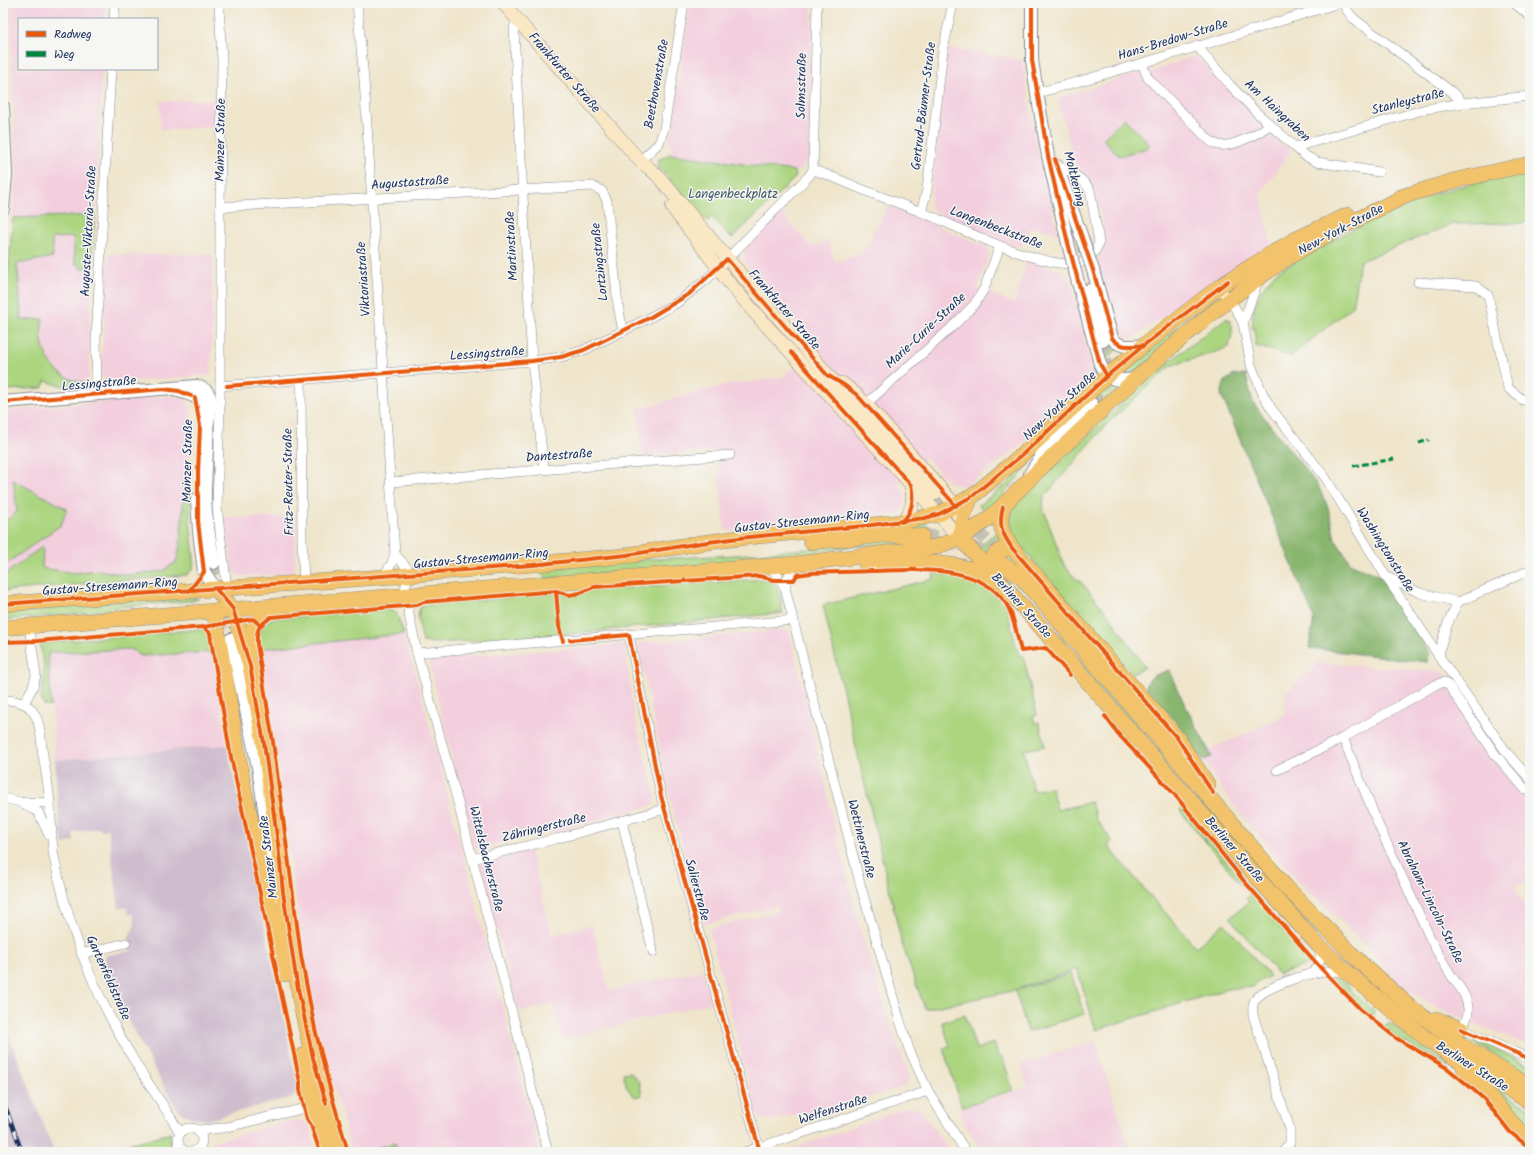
<svg xmlns="http://www.w3.org/2000/svg" width="1533" height="1155" viewBox="0 0 1533 1155" font-family="Kalam,sans-serif">
	<style>
		.built { fill: #f3cfde }
		.industrial { fill: #cfbdce }
		.green { fill: #acd580; stroke: #64826f }
		.forest { fill: #89b66e; stroke: #527266 }
		.lines { fill: none; stroke-linecap: round; stroke-linejoin: round }
		.tertiary-tunnel { stroke: #c5c1b5; stroke-width: 12; stroke-dasharray: 12 6; stroke-linecap: butt }
		.secondary-tunnel { stroke: #c5c1b5; stroke-width: 13; stroke-dasharray: 13 6; stroke-linecap: butt }
		.primary-tunnel { stroke: #c5c1b5; stroke-width: 15; stroke-dasharray: 15 8; stroke-linecap: butt }
		.minor-casing { stroke: #858a94; stroke-width: 10 }
		.tertiary-casing { stroke: #858a94; stroke-width: 14 }
		.secondary-casing { stroke: #858a94; stroke-width: 14 }
		.primary-casing { stroke: #858a94; stroke-width: 16 }
		.minor { stroke: #fff; stroke-width: 9 }
		.tertiary { stroke: #fff; stroke-width: 12 }
		.secondary { stroke: #fae7c3; stroke-width: 13 }
		.primary { stroke: #f2c36a; stroke-width: 15 }
		.rail-casing { stroke: #1b2f5e; stroke-width: 4 }
		.rail { stroke: #f6f6f2; stroke-width: 2.5; stroke-dasharray: 8; stroke-linecap: butt }
		.tertiary-bridge-casing { stroke: #858a94; stroke-width: 14; stroke-linecap: butt }
		.tertiary-bridge { stroke: #fff; stroke-width: 12 }
		.quiet { stroke: #00873e; stroke-width: 3; stroke-dasharray: 6 3; stroke-linecap: butt }
		.cycleway-casing { stroke: #f6f6f2; stroke-width: 6 }
		.cycleway { stroke: #e8590c; stroke-width: 4 }
		.labels { text-anchor: middle; dominant-baseline: central; stroke-width: 3; stroke-linejoin: round; paint-order: stroke }
		.street-label { font-size: 13px; fill: #1b2f5e; stroke: #f6f6f2 }
		.park-label { font-size: 13px; fill: #3f5866; stroke: #f6f6f2 }
	</style>
	<rect width="100%" height="100%" fill="#f6f6f2"/>
	<filter id="ink" filterUnits="userSpaceOnUse"><feTurbulence type="fractalNoise" baseFrequency=".025" numOctaves="2"/><feDisplacementMap in="SourceGraphic" scale="8" xChannelSelector="R" yChannelSelector="G"/><feConvolveMatrix kernelMatrix="1 2 1 2 8 2 1 2 1" color-interpolation-filters="sRGB"/></filter>
	<filter id="wash" filterUnits="userSpaceOnUse"><feTurbulence type="fractalNoise" baseFrequency=".012" numOctaves="4" result="noise"/><feDisplacementMap in="SourceGraphic" scale="16" xChannelSelector="R" yChannelSelector="G"/><feGaussianBlur stdDeviation="0.9" result="paint"/><feColorMatrix in="noise" values="0 0 0 0 0 0 0 0 0 0 0 0 0 0 0 0 0 1.4 0 .05"/><feComposite in="paint" operator="in"/></filter>
	<g filter="url(#wash)">
		<rect width="100%" height="100%" fill="#efe5cb"/>
		<g class="built">
			<polygon points="10,3 106,3 105,19 19,19 19,69 102,69 95,215 91,268 89,376 84,383 65,377 59,372 47,357 41,337 43,319 21,320 3,318 16,177"/>
			<polygon points="690,3 812,3 809,149 808,158 801,171 670,154 672,148 669,144 669,138 673,129"/>
			<polygon points="947,48 1022,60 1035,139 1058,233 1031,227 1020,248 936,213 931,208 930,205"/>
			<polygon points="1193,56 1197,57 1270,133 1291,151 1260,193 1271,243 1134,337 1125,338 1116,332 1096,260 1103,248 1104,231 1095,191 1092,184 1081,173 1074,161 1058,101 1061,97 1133,75 1154,71"/>
			<polygon points="214,100 213,127 161,130 160,101"/>
			<polygon points="888,206 988,247 990,253 977,288 1014,303 1027,261 1063,271 1071,282 1090,365 1089,378 1086,383 1020,446 973,481 966,485 961,486 949,482 925,457 898,483 905,495 905,504 900,512 893,514 725,531 716,450 643,456 638,409 720,386 783,377 817,345 746,264 744,261 744,253 746,249 782,213 811,247 828,241 835,262 862,254"/>
			<polygon points="213,254 211,375 109,383 105,382 101,373 108,255"/>
			<polygon points="171,396 182,398 187,401 190,407 191,412 189,456 190,518 195,558 193,570 187,576 3,591 3,412 9,410"/>
			<polygon points="224,517 296,517 295,569 289,574 241,576 237,575 232,569"/>
			<polygon points="789,630 856,915 896,1042 909,1075 909,1079 908,1083 903,1087 804,1119 802,1113 772,1120 762,1119 759,1118 757,1114 709,929 778,911 778,906 704,924 673,811 638,645 639,643"/>
			<polygon points="404,634 429,724 540,1152 351,1152 343,1119 316,1027 303,957 279,769 259,649"/>
			<polygon points="621,643 625,647 634,716 656,797 653,805 560,830 475,849 436,693 430,662 432,659 601,646"/>
			<polygon points="131,649 141,656 212,652 227,745 55,760 48,653"/>
			<polygon points="1319,663 1444,672 1501,753 1530,786 1530,879 1514,887 1530,914 1530,1046 1449,1013 1402,987 1364,943 1293,875 1231,802 1203,760 1212,757 1208,750 1284,716 1286,692"/>
			<polygon points="530,850 552,935 592,925 609,991 702,970 711,1003 562,1039 554,1004 519,1012 480,865 484,861"/>
			<polygon points="1095,1041 1131,1152 984,1152 966,1127 959,1109 1028,1087 1021,1065"/>
			<polygon points="915,1107 921,1110 950,1152 783,1152 906,1108"/>
			<polygon points="295,1120 300,1120 308,1125 311,1131 317,1152 207,1152 212,1142 215,1141"/>
		</g>
		<g class="industrial">
			<polygon points="227,745 298,1087 297,1092 293,1097 207,1120 192,1118 182,1113 175,1107 105,978 105,957 107,955 130,951 129,936 135,925 133,914 129,915 127,907 119,908 108,829 101,830 100,827 73,833 74,841 63,844 59,819 55,760"/>
			<polygon points="3,1021 43,1123 54,1152 3,1152"/>
		</g>
		<g class="green">
			<polygon points="1124,118 1150,145 1147,148 1119,156 1103,139"/>
			<polygon points="670,154 794,171 796,177 732,238 712,217 707,221 659,168 658,165 658,160"/>
			<polygon points="1530,171 1530,219 1524,223 1453,224 1360,261 1352,307 1291,356 1256,346 1254,328 1252,328 1254,309 1257,300 1263,288 1276,272 1351,230 1423,197 1457,187"/>
			<path d="M95,215l-4,53h-11v-4h-5l-2,-27 -21,1 1,19 -36,7 2,17 2,39 22,-1c-5,20 2,44 20,56 6,4 14,6 21,8 -8,8 -29,1 -39,-2l-2,7 -40,2v-62l10,-110z"/>
			<polygon points="1222,298 1142,368 1129,374 1119,374 1191,316 1215,299"/>
			<path d="M1225,319h4c6,8 2,18 0,28l-19,7 -40,12 -63,58 -63,73 -1,11 21,57 9,11 10,8 28,34 34,49 -13,7 -113,-130c-10,-15 -12,-25 -3,-41l137,-129z"/>
			<polygon points="1109,339 1119,348 1104,360 1098,342"/>
			<polygon points="1111,380 1122,382 1098,408 1087,400"/>
			<polygon points="1038,450 1023,472 986,514 979,505 1007,484"/>
			<polygon points="186,470 190,471 190,520 194,559 193,569 187,575 3,591 3,576 43,546 42,568 74,573 97,570 127,575 163,571 176,562 180,546"/>
			<polygon points="13,480 67,509 61,525 3,566 3,523 17,512"/>
			<polygon points="926,523 941,538 925,542 848,547 788,557 544,579 542,569 632,560 736,555 872,543 886,531"/>
			<polygon points="998,531 1002,542 986,560 978,547"/>
			<path d="M1011,553l8,14 -12,-11 -10,15 32,30 279,321c24,24 47,47 73,69 30,26 64,48 96,71l-51,-32 -47,-37 -74,-70 -310,-353 8,-16z"/>
			<polygon points="933,573 951,575 968,579 979,582 989,588 1006,606 1017,649 1020,656 1023,655 1037,715 1033,716 1035,723 1039,722 1045,746 1024,750 1033,791 1051,787 1057,810 1091,802 1096,819 1112,841 1108,846 1146,891 1196,947 1224,923 1270,976 1260,981 1253,987 1227,989 1096,1030 1077,969 1008,992 925,1009 902,944 823,605 934,579"/>
			<path d="M762,579c19,3 18,19 21,34l-216,21 -132,9 -12,-1 -5,-23 1,-10 5,-4 135,-12c13,4 22,0 34,-3z"/>
			<polygon points="190,596 199,599 190,601 119,607 89,613 3,620 3,613 41,610 60,606"/>
			<path d="M388,610l7,2 2,2 7,20 -145,15c-1,-16 -1,-22 14,-31z"/>
			<polygon points="202,629 207,631 212,652 141,656 131,649 48,653 51,706 45,706 41,699 43,685 44,666 40,643"/>
			<polygon points="1187,806 1315,949 1316,957 1186,807"/>
			<polygon points="1183,808 1256,897 1312,960 1313,963 1278,974 1230,918 1249,902 1246,898 1250,895 1181,812 1180,810"/>
			<polygon points="1071,973 1084,1014 1028,1032 1015,991"/>
			<path d="M1332,977c12,1 19,14 27,21 5,5 10,9 15,12v4l-4,1 -9,-7z"/>
			<polygon points="965,1015 976,1049 994,1043 998,1057 1002,1056 1013,1090 962,1107 943,1048 950,1046 942,1022"/>
			<polygon points="1390,1023 1449,1065 1448,1067 1397,1038 1383,1027"/>
			<polygon points="1461,1034 1492,1047 1530,1066 1530,1076 1470,1040 1468,1041 1460,1036"/>
			<polygon points="630,1072 639,1082 642,1095 635,1097 627,1088 623,1073"/>
			<polygon points="1473,1074 1530,1109 1530,1133"/>
			<polygon points="171,1133 170,1141 175,1152 97,1152"/>
			<polygon points="395,1143 398,1152 386,1152 380,1149 360,1152"/>
		</g>
		<g class="forest">
			<polygon points="1234,375 1246,375 1253,403 1318,486 1328,507 1335,539 1351,564 1379,575 1430,653 1427,662 1309,648 1314,618 1221,394 1225,381"/>
			<polygon points="1169,670 1177,689 1212,757 1203,760 1179,726 1146,688 1146,684 1153,676"/>
		</g>
	</g>
	<g filter="url(#ink)">
		<g class="lines">
			<g class="tertiary-tunnel">
				<path d="M1092,404c14,-20 16,-40 11,-63"/>
				<polyline points="214,563 231,639"/>
			</g>
			<polyline class="secondary-tunnel" points="934,494 955,516 985,539 1005,560"/>
			<path class="primary-tunnel" d="M922,536c29,3 55,12 80,28"/>
			<g class="minor-casing">
				<g id="minor">
					<polyline points="219,3 222,61 220,207 220,404 217,508 227,588"/>
					<polyline points="357,3 364,80 395,554 392,563 383,577"/>
					<polyline points="1344,3 1346,9 1353,18 1452,92 1463,103"/>
					<polyline points="1514,3 1530,16"/>
					<polyline points="114,19 115,3"/>
					<polyline points="518,21 515,24 514,30 532,361 544,470"/>
					<polyline points="1198,45 1202,52 1230,85 1257,113 1304,155 1317,162 1379,172"/>
					<path d="M1142,64l6,14 60,61c3,3 7,5 11,6 12,3 41,-12 50,-20"/>
					<path d="M1037,93c101,-27 202,-59 302,-90"/>
					<polyline points="1296,147 1426,109 1463,103 1530,96"/>
					<polyline points="640,161 659,143 664,129 684,3"/>
					<path d="M813,170c16,5 32,12 48,19 26,10 51,19 77,30 31,14 109,51 141,44 10,-2 17,-11 20,-21l-9,-52c-8,-13 -20,-18 -33,-24"/>
					<polyline points="220,207 592,186 602,191 607,201 618,305 623,332"/>
					<polyline points="921,212 927,190 943,50 953,3"/>
					<polyline points="1418,282 1476,286 1488,295 1508,388 1523,400 1530,401"/>
					<polyline points="1219,287 1235,308 1243,323 1251,365 1263,394 1271,408 1325,477 1385,575 1439,656 1507,753 1530,779"/>
					<polyline points="1243,323 1258,281"/>
					<polyline points="301,381 302,539 304,583"/>
					<polyline points="220,386 532,361 561,357 584,350 649,318 678,302 707,279 733,253 809,176 813,170 817,3"/>
					<polyline points="97,394 96,339 111,69"/>
					<polyline points="866,404 951,328 974,305 984,289 1000,246"/>
					<polyline points="391,482 730,455"/>
					<polyline points="395,554 413,575 409,577 406,583 405,595 417,653 457,799 548,1152"/>
					<polyline points="769,567 776,573 785,588 861,887 899,1018 909,1049 928,1091 966,1152"/>
					<polyline points="1385,576 1420,593 1458,602 1530,570"/>
					<polyline points="785,588 787,579 795,564"/>
					<polyline points="629,635 661,796 760,1152"/>
					<polyline points="417,653 794,620"/>
					<path d="M1439,656c3,-20 9,-36 19,-54"/>
					<path d="M3,700c10,0 21,1 28,9 9,10 10,27 11,40 3,19 7,38 8,57 2,17 1,34 4,51 15,75 44,145 84,210 14,22 29,43 42,66"/>
					<polyline points="24,703 33,687 36,675 29,626"/>
					<path d="M1343,738l35,86 53,116c6,12 13,24 20,35 8,12 18,22 17,37 0,6 -4,12 -7,17l69,30"/>
					<polyline points="1277,770 1343,738 1435,685 1444,682 1449,686 1495,754 1525,789"/>
					<polyline points="3,798 20,802 50,803"/>
					<polyline points="20,802 38,812 49,835"/>
					<polyline points="622,821 653,952"/>
					<polyline points="472,859 556,839 665,809"/>
					<polyline points="81,954 126,943"/>
					<path d="M1312,974c9,-9 9,-17 7,-28"/>
					<circle cx="190" cy="1140" r="12"/>
					<polyline points="198,1130 223,1128 318,1105"/>
					<polyline points="745,1152 928,1091"/>
					<path d="M1283,1152l7,-9v-14l-37,-114c0,-4 -1,-9 1,-13 6,-14 52,-28 67,-30 9,-1 16,-1 25,1"/>
				</g>
			</g>
			<g class="tertiary-casing">
				<g id="tertiary">
					<polyline points="1032,3 1032,60 1037,93 1048,156 1067,239"/>
					<polyline points="3,107 6,175 3,209"/>
					<polyline points="1057,166 1081,235"/>
					<path d="M1093,270l19,68c8,11 20,8 32,7"/>
					<path d="M1076,275l24,89c7,18 20,18 37,14"/>
					<polyline points="1089,290 1103,341"/>
					<path d="M173,390c9,2 26,6 30,14 9,15 1,73 2,95 1,22 5,43 9,64"/>
					<path d="M3,402l193,-16c20,4 14,22 12,37"/>
					<polyline points="1030,474 1043,453 1092,404"/>
					<polyline points="197,499 199,531 204,572 216,589"/>
					<polyline points="231,639 258,767 269,843 274,900"/>
				</g>
			</g>
			<g class="secondary-casing">
				<g id="secondary">
					<path d="M503,3l137,158 9,7 9,8c90,108 182,214 276,318"/>
					<polyline points="672,207 727,280 754,312 960,538"/>
					<polyline points="842,383 857,395 866,404 956,506 957,514"/>
					<path d="M902,522c11,-11 12,-23 9,-37"/>
				</g>
			</g>
			<g class="primary-casing">
				<g id="primary">
					<polyline points="1401,197 1457,180 1530,164"/>
					<path d="M1003,507c-5,18 -1,26 9,41l166,191 30,46"/>
					<polyline points="960,538 1032,617 1259,880 1319,946 1348,973 1424,1037 1454,1057 1530,1102"/>
					<polyline points="960,538 963,517 971,497"/>
					<polyline points="811,542 885,535 922,536"/>
					<polyline points="627,555 701,543 739,538 902,522 939,514 974,495 1022,455 1107,376 1144,345 1219,287 1253,265 1294,240 1348,215"/>
					<path d="M866,564c42,-1 90,-6 128,14"/>
					<polyline points="1002,564 1021,577 1286,887 1341,943 1362,964 1413,1009 1461,1045 1530,1087"/>
					<path d="M989,570c1,-14 9,-22 23,-22"/>
					<polyline points="216,589 233,609 250,666 264,743 278,844 283,892 301,1005 316,1073 341,1152"/>
					<polyline points="3,604 397,576 635,555"/>
					<polyline points="214,611 244,789 285,974"/>
					<path d="M3,628l792,-64 140,-17 25,-9 27,-18c21,-18 39,-38 59,-57 68,-65 137,-131 214,-186 46,-34 99,-59 150,-83"/>
					<path d="M250,653c0,-24 4,-36 27,-46"/>
					<polyline points="1436,1019 1461,1029"/>
					<polyline points="302,1056 313,1106 327,1152"/>
					<polyline points="1464,1068 1515,1126 1530,1139"/>
				</g>
			</g>
			<use href="#minor" class="minor"/>
			<use href="#tertiary" class="tertiary"/>
			<use href="#secondary" class="secondary"/>
			<use href="#primary" class="primary"/>
			<g class="rail-casing">
				<g id="rail">
					<polyline points="3,1100 22,1152"/>
					<polyline points="3,1137 8,1152"/>
				</g>
			</g>
			<use href="#rail" class="rail"/>
			<g class="tertiary-bridge-casing">
				<g id="tertiary-bridge">
					<polyline points="1081,235 1093,270"/>
					<polyline points="1067,239 1076,275"/>
				</g>
			</g>
			<use href="#tertiary-bridge" class="tertiary-bridge"/>
			<g class="quiet">
				<polyline points="1419,443 1429,440"/>
				<polyline points="1353,466 1394,459"/>
			</g>
			<g class="cycleway-casing">
				<g id="cycleway">
					<polyline points="1032,3 1032,60 1048,156 1067,239 1100,364 1107,376"/>
					<polyline points="3,107 6,175 3,209"/>
					<path d="M1055,159l38,111 19,68c8,11 20,8 32,7"/>
					<path d="M791,352l120,133c3,14 2,26 -9,37"/>
					<polyline points="227,386 532,361 561,357 584,350 649,318 689,294 727,259 827,375 844,385 857,395 956,506"/>
					<polyline points="3,402 163,389 179,391 191,396"/>
					<path d="M1003,507c-5,18 -1,26 9,41l166,191 35,54"/>
					<polyline points="216,589 233,609 250,666 264,743 278,844 283,892 297,984 313,1058 326,1103"/>
					<polyline points="189,591 204,572 198,522 198,471 200,426 195,398"/>
					<polyline points="556,591 559,626 563,641"/>
					<polyline points="3,604 532,565 627,555 701,543 739,538 864,526 925,518 939,514 971,497 1022,455 1107,376 1144,345 1228,281"/>
					<polyline points="203,627 210,633 211,640 230,752 300,1082 300,1090 307,1119 311,1125 320,1152"/>
					<polyline points="570,640 629,635 661,796 760,1152"/>
					<polyline points="3,642 37,641 203,627 253,619 260,625"/>
					<polyline points="1105,716 1119,735 1175,795 1244,881 1319,966 1360,1009 1396,1038 1447,1068 1469,1086 1484,1099 1510,1132 1530,1148"/>
					<polyline points="1461,1029 1530,1059"/>
					<path d="M348,1152l-16,-55 -17,-68 -14,-73 -28,-214 -16,-98c-1,-16 2,-18 14,-27l146,-12 7,-3 132,-11 13,4 11,-2 14,-6 165,-11 15,4h20l3,-5 14,-2c20,-1 41,-1 61,-2 43,-1 105,-8 133,31 9,12 12,35 16,49l25,-3 24,27"/>
				</g>
			</g>
			<use href="#cycleway" class="cycleway"/>
		</g>
	</g>
	<g class="labels">
		<g class="street-label">
			<text transform="translate(1173 40) rotate(-17)">Hans-Bredow-Straße</text>
			<text transform="translate(564 73) rotate(49)">Frankfurter Straße</text>
			<text transform="translate(657 84) rotate(-80)">Beethovenstraße</text>
			<text transform="translate(802 86) rotate(-89)">Solmsstraße</text>
			<text transform="translate(1408 102) rotate(-14)">Stanleystraße</text>
			<text transform="translate(924 106) rotate(-83)">Gertrud-Bäumer-Straße</text>
			<text transform="translate(1277 111) rotate(43)">Am Haingraben</text>
			<text transform="translate(221 140) rotate(-89)">Mainzer Straße</text>
			<text transform="translate(1074 179) rotate(76)">Moltkering</text>
			<text transform="translate(410 183) rotate(-4)">Augustastraße</text>
			<text transform="translate(996 228) rotate(21)">Langenbeckstraße</text>
			<text transform="translate(1341 230) rotate(-28)">New-York-Straße</text>
			<text transform="translate(89 231) rotate(-87)">Auguste-Viktoria-Straße</text>
			<text transform="translate(512 246) rotate(-93)">Martinstraße</text>
			<text transform="translate(600 262) rotate(-96)">Lortzingstraße</text>
			<text transform="translate(364 279) rotate(-94)">Viktoriastraße</text>
			<text transform="translate(784 310) rotate(49)">Frankfurter Straße</text>
			<text transform="translate(926 331) rotate(-43)">Marie-Curie-Straße</text>
			<text transform="translate(487 354) rotate(-4)">Lessingstraße</text>
			<text transform="translate(99 384) rotate(-5)">Lessingstraße</text>
			<text transform="translate(1060 406) rotate(-43)">New-York-Straße</text>
			<text transform="translate(559 456) rotate(-4)">Dantestraße</text>
			<text transform="translate(188 461) rotate(-89)">Mainzer Straße</text>
			<text transform="translate(289 482) rotate(-91)">Fritz-Reuter-Straße</text>
			<text transform="translate(802 522) rotate(-6)">Gustav-Stresemann-Ring</text>
			<text transform="translate(1385 550) rotate(58)">Washingtonstraße</text>
			<text transform="translate(481 559) rotate(-5)">Gustav-Stresemann-Ring</text>
			<text transform="translate(110 587) rotate(-4)">Gustav-Stresemann-Ring</text>
			<text transform="translate(1021 606) rotate(48)">Berliner Straße</text>
			<text transform="translate(544 828) rotate(-14)">Zähringerstraße</text>
			<text transform="translate(861 839) rotate(76)">Wettinerstraße</text>
			<text transform="translate(1234 850) rotate(49)">Berliner Straße</text>
			<text transform="translate(269 857) rotate(-97)">Mainzer Straße</text>
			<text transform="translate(486 859) rotate(76)">Wittelsbacherstraße</text>
			<text transform="translate(697 890) rotate(75)">Salierstraße</text>
			<text transform="translate(1430 902) rotate(64)">Abraham-Lincoln-Straße</text>
			<text transform="translate(108 978) rotate(66)">Gartenfeldstraße</text>
			<text transform="translate(1472 1067) rotate(32)">Berliner Straße</text>
			<text transform="translate(833 1110) rotate(-18)">Welfenstraße</text>
		</g>
		<g class="park-label">
			<text x="733" y="194">Langenbeckplatz</text>
		</g>
	</g>
	<rect width="1533" height="1155" fill="none" stroke="#f6f6f2" stroke-width="16"/>
	<rect x="18" y="18" width="140" height="52" fill="#f6f6f2" stroke="#9ea6b7"/>
	<rect x="26" y="31" width="20" height="6" fill="#e8590c" stroke="#9ea6b7"/>
	<text x="54" y="38" font-size="12" fill="#1b2f5e">Radweg</text>
	<rect x="26" y="51" width="20" height="6" fill="#00873e" stroke="#9ea6b7"/>
	<text x="54" y="58" font-size="12" fill="#1b2f5e">Weg</text>
</svg>
